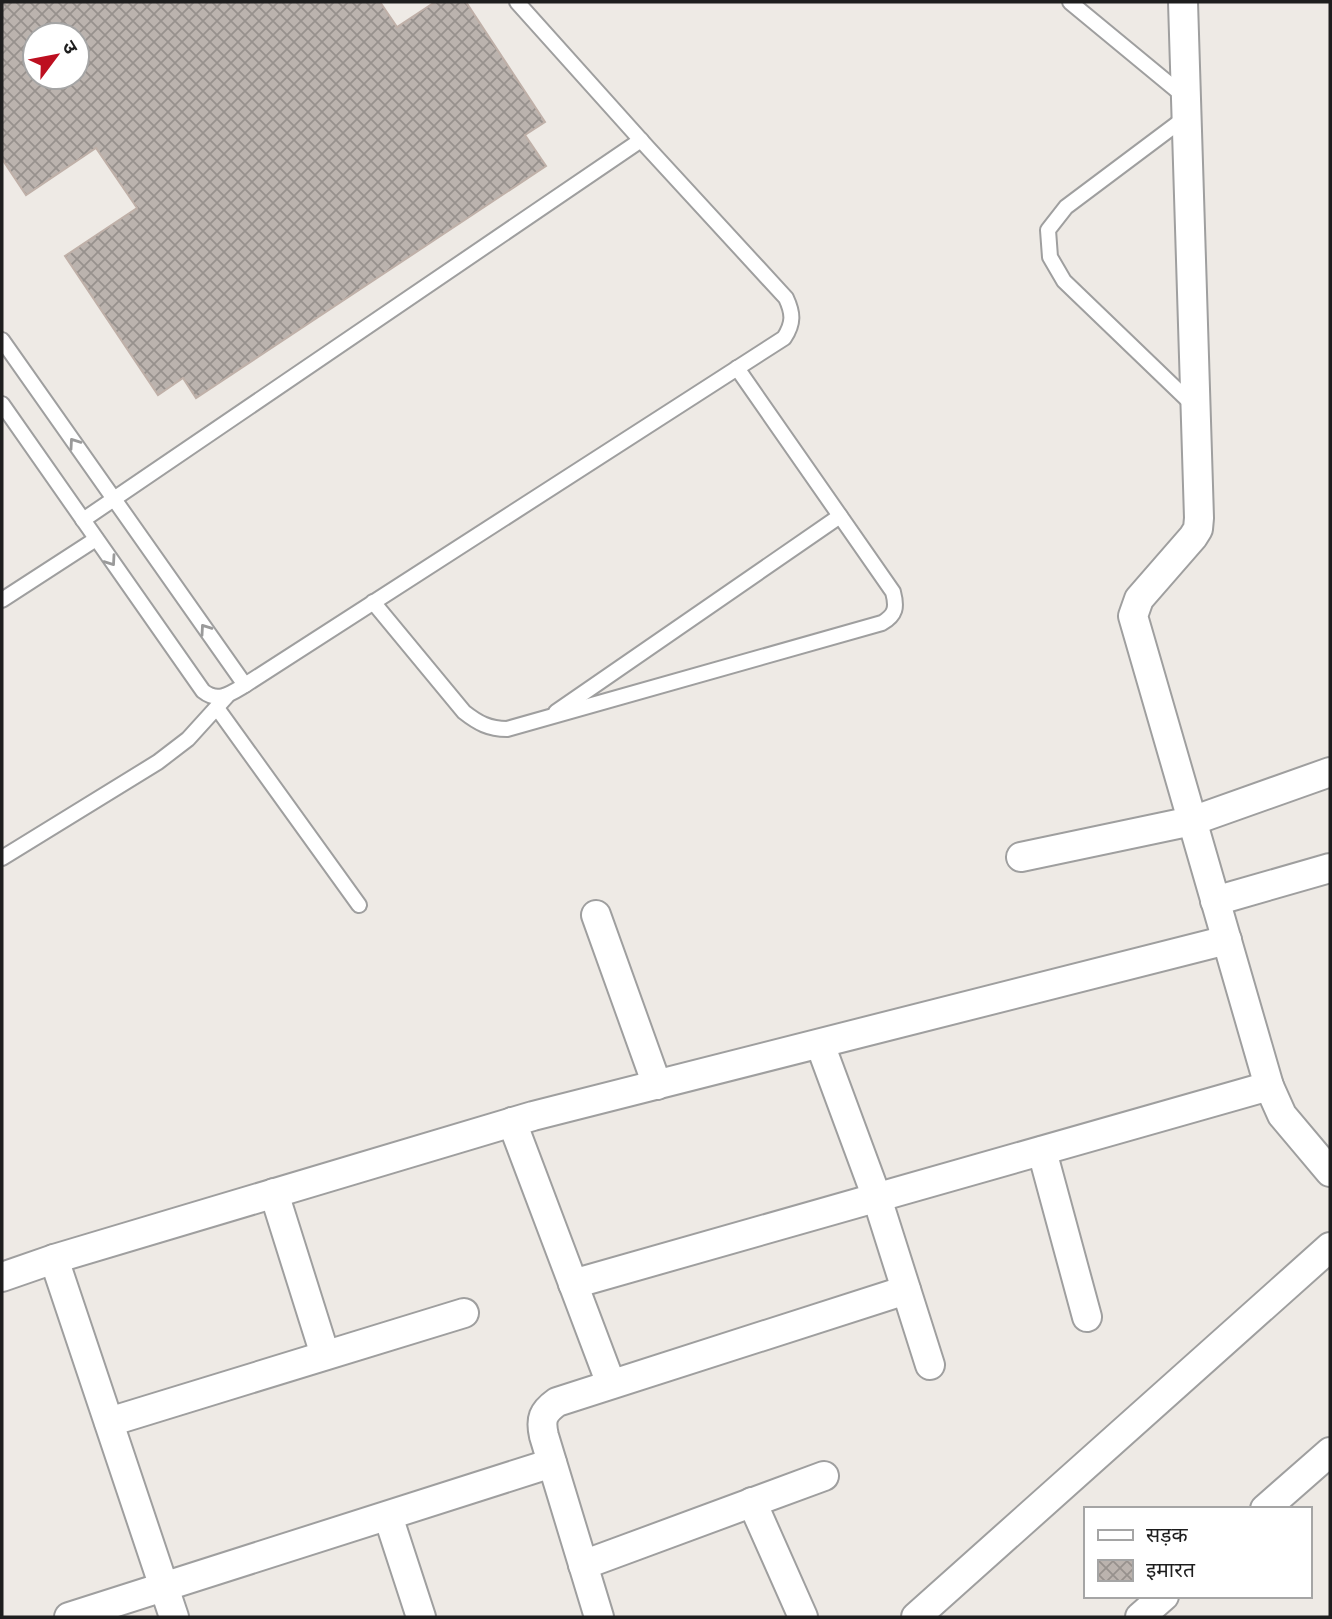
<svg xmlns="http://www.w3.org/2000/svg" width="1332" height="1619" viewBox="0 0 1332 1619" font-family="'IBM Plex Sans','Noto Sans Devanagari',sans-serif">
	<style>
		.building { fill: url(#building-cross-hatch); stroke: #bfb0a8; stroke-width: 2; fill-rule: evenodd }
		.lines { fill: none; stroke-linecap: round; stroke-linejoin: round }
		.service-casing { stroke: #9f9f9f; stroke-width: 18 }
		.minor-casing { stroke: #9f9f9f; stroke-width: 32 }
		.service { stroke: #fff; stroke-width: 14 }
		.minor { stroke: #fff; stroke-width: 28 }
		.oneway { stroke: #9a9a9a }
	</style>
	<defs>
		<pattern id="building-cross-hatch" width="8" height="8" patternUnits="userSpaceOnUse" patternTransform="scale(1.75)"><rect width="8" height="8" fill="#bbb3ae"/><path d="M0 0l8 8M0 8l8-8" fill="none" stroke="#97918d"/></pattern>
	</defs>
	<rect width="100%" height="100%" fill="#eeeae5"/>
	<path class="building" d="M2,2h378l17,25 38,-25h31l79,120 -20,13 21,31 -350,232 -13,-20 -25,17 -93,-139 72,-48 -41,-60 -70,47 -24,-36zM35,35h42v42h-42z"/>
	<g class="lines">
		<g class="service-casing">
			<g id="service">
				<polyline points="1070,2 1185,97"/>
				<polyline points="1186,117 1066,207 1048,230 1050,257 1064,281 1194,406"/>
				<polyline points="2,340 245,685"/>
				<path d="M2,404l201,287c15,12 27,3 42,-6l539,-347c10,-15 9,-25 2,-40l-138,-150 -131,-146"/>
				<polyline points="83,520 641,140"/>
				<polyline points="2,600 96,539"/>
				<path d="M373,602l91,110c14,11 25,17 43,17l375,-106c14,-8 15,-16 11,-31l-156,-224"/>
				<polyline points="217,708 359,905"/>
				<polyline points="556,712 840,516"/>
				<polyline points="2,858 158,762 188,739 227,696"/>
			</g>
		</g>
		<g class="minor-casing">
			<g id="minor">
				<polyline points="1183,2 1199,518 1198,529 1193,537 1139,599 1133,616 1269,1086 1282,1115 1330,1172"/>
				<polyline points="1021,857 1192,821 1330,772"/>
				<polyline points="1215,901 1330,868"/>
				<polyline points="596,915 657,1085"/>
				<polyline points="820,1044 877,1198 930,1365"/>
				<polyline points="512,1122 611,1384"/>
				<polyline points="1042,1151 1087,1317"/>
				<polyline points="274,1193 325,1355"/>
				<polyline points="54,1259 174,1617"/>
				<polyline points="2,1277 54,1259 533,1116 1227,940"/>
				<polyline points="573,1284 1269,1086"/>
				<polyline points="109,1422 464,1313"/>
				<polyline points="752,1502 803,1617"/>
				<polyline points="1265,1509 1330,1452"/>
				<polyline points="388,1516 421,1617"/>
				<polyline points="583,1565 824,1476"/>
				<polyline points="69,1617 552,1463"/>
				<path d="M599,1617l-55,-181c-4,-17 -1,-24 13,-34l349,-112"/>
				<polyline points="916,1617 1330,1247"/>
				<polyline points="1140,1617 1164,1596"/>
			</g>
		</g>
		<use href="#service" class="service"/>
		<use href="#minor" class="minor"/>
	</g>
	<defs><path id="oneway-chevron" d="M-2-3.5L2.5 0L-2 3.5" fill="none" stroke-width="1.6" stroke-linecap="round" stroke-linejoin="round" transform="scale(1.75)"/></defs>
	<g class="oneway">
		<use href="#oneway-chevron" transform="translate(74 443) rotate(-125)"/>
		<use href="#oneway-chevron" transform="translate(111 561) rotate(55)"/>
		<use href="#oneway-chevron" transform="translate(205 629) rotate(-125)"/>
	</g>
	<rect width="1332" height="1619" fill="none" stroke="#1e1e1e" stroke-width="7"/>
	<rect x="1084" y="1507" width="228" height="91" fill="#ffffff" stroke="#a5a5a5" stroke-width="2"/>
	<rect x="1098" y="1530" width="35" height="10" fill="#ffffff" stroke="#a5a5a5" stroke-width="2"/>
	<text x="1146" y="1542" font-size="21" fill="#1e1e1e">सड़क</text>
	<rect x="1098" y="1560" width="35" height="21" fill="url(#building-cross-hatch)" stroke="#a5a5a5" stroke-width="2"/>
	<text x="1146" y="1577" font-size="21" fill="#1e1e1e">इमारत</text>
	<g transform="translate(56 56) rotate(58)"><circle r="33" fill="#ffffff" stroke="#a5a5a5" stroke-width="2"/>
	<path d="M0-5L12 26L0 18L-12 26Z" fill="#bd0f20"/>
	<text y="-10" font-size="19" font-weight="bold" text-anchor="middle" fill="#1e1e1e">उ</text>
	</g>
</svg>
